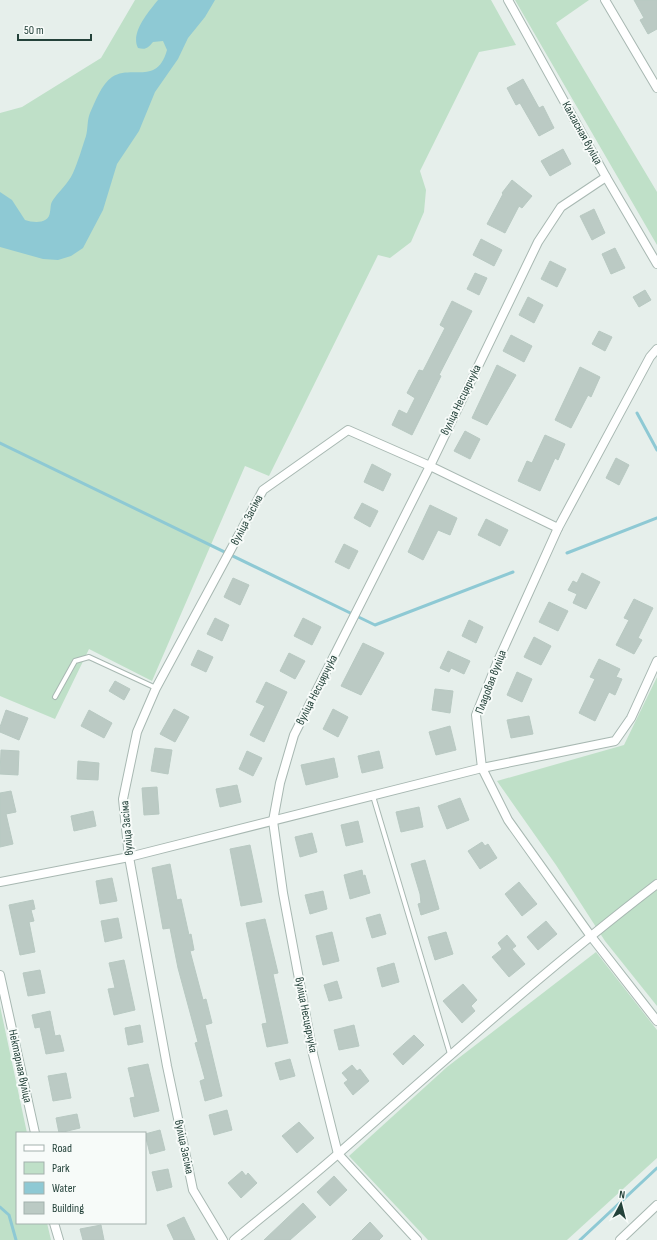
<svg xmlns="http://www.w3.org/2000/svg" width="657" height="1240" viewBox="0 0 657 1240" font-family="'Sofia Sans Condensed',sans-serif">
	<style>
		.green { fill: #bfe0c8 }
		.water { fill: #8ec9d4 }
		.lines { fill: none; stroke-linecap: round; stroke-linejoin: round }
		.stream { stroke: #8ec9d4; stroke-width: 3 }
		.building { fill: #bbcac4; stroke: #b8c9c2 }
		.service-casing { stroke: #a8b8b2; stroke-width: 6 }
		.minor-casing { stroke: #a8b8b2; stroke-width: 10 }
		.service { stroke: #fff; stroke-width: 4 }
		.minor { stroke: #fff; stroke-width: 8 }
		.labels { text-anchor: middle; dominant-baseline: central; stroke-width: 4; stroke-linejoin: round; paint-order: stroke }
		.street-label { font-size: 12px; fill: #24423a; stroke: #f7fbf9 }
	</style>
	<rect width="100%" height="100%" fill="#e6efeb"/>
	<g class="green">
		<polygon points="135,0 491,0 516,45 479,52 420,171 426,190 424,212 411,242 390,258 378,255 269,476 245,466 152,681 89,649 55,719 0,696 0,113 22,107 101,58"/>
		<polygon points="515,0 589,0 556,23 657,192 657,245"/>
		<polygon points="657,677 657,1006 605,941 556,865 497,781 624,745"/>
		<polygon points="596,952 657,1030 657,1158 567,1240 428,1240 349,1156 447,1067"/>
		<polygon points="0,1006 27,1133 17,1133 17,1223 47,1223 51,1240 0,1240"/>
	</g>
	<path class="water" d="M158,0h57l-10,17 -17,21 -10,21 -23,33 -16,39 -22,33 -14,46 -20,38 -12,8 -13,4 -15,-1 -43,-12v-55l12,8 13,20c9,3 24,4 25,-8 1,-4 0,-8 3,-12 6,-9 15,-16 20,-27 5,-11 9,-25 13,-37 2,-7 1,-16 4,-23 6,-13 11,-28 22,-36 20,-13 45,9 55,-27l-4,-9 -10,1c-5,6 -7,8 -15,6 -8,-15 11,-37 20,-48z"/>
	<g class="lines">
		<g class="stream">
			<polyline points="637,413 657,450"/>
			<polyline points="0,443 375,625 513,572"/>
			<polyline points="567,553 657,518"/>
			<polyline points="0,1207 9,1215 16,1240"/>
			<polyline points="580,1240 657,1168"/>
		</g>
	</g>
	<g class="building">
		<polygon points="634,0 657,0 657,29 648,34 640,20 644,18"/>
		<polygon points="523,79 539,108 543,106 554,128 539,136 520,103 516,105 507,88"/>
		<polygon points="563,149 571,164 550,176 541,161"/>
		<polygon points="512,180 532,196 522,208 519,206 505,233 487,224 503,194 502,193"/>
		<polygon points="594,209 605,233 592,240 580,216"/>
		<polygon points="481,239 502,250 494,266 473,255"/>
		<polygon points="615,248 625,268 611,274 602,254"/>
		<polygon points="550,261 566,269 557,287 541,279"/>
		<polygon points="475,273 487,278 479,295 467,289"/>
		<polygon points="645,290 651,300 639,307 633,297"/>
		<polygon points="528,297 543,305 534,323 519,315"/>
		<polygon points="452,301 472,311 439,375 441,376 412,435 392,425 399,410 407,414 415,398 407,393 419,370 423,371 445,328 440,325"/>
		<polygon points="599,331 612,337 605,351 592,344"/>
		<polygon points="511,335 532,346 524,362 503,351"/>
		<polygon points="497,365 516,375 487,425 472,418"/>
		<polygon points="580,367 600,377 591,397 588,395 571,428 555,420"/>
		<polygon points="465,431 480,439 470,459 454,451"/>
		<polygon points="545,435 565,444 558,460 555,458 540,491 518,481 527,461 532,463"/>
		<polygon points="616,458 629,465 619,485 606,478"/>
		<polygon points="372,464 391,474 383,491 364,482"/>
		<polygon points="362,503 378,511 370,527 354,518"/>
		<polygon points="430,505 457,518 450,535 438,530 423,560 408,552"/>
		<polygon points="486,519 508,530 500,546 478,535"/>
		<polygon points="344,544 358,551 349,569 335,562"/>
		<polygon points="582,573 600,582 586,609 573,603 577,594 568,590 573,581 577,583"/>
		<polygon points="233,578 249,585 240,605 224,597"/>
		<polygon points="634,599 653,608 638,638 642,640 634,654 616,645 629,620 624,618"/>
		<polygon points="549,602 568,611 558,631 539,622"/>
		<polygon points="215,618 229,625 222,641 207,634"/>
		<polygon points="303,618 321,627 312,645 294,636"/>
		<polygon points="469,620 483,627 476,643 462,636"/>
		<polygon points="534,637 551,646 541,665 524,657"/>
		<polygon points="363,643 384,653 361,695 341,686"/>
		<polygon points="198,650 213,657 206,672 191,665"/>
		<polygon points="448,651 470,661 464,674 451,668 449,672 440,668"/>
		<polygon points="289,653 305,661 295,679 280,671"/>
		<polygon points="599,659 620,669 616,677 622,679 615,695 609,692 595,721 579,713 595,679 590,677"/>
		<polygon points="517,672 532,679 522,702 507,695"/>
		<polygon points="115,681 130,689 124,700 109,691"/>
		<polygon points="266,682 287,692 264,742 250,735 265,706 256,702"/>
		<polygon points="435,689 453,691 450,713 432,710"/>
		<polygon points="174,709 189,717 175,742 160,734"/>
		<polygon points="333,709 348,717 338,737 323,729"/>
		<polygon points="6,710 28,718 19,740 0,732 0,727"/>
		<polygon points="89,710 112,723 104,738 81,726"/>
		<polygon points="529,716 533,734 511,738 507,720"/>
		<polygon points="450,726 456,750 436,755 429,732"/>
		<polygon points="155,748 172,750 168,774 151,771"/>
		<polygon points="1,750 19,751 18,775 0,774"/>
		<polygon points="247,751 262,758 253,776 239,769"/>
		<polygon points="379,751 383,768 362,773 358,756"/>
		<polygon points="334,758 338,777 306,785 301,765"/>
		<polygon points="78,761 99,763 98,780 77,779"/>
		<polygon points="237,785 241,802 220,807 216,789"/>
		<polygon points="157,787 159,814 144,815 142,788"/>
		<polygon points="11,791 16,812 6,814 13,844 0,847 0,793"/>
		<polygon points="460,798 469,820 447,829 438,806"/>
		<polygon points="419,807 423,827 401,832 396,812"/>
		<polygon points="93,811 96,826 74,831 71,816"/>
		<polygon points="358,821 363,842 346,846 341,825"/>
		<polygon points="312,833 317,852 300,857 295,837"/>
		<polygon points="482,842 485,846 488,844 497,858 480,869 468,851"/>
		<polygon points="250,845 262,902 241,906 230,849"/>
		<polygon points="425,860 439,909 421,915 418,904 421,903 420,894 411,864"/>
		<polygon points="170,864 177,900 181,899 189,935 191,934 194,950 190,951 203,1000 206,999 212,1023 205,1025 222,1096 205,1101 200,1081 205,1079 195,1043 198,1042 178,968 170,928 163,929 152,868"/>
		<polygon points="362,870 363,876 365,875 370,893 350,899 344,875"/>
		<polygon points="112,878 117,901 100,904 96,881"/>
		<polygon points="519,882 537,904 522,916 505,894"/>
		<polygon points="323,891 327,909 310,914 305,895"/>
		<polygon points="33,900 35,909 31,910 34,921 29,922 35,952 20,955 9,905"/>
		<polygon points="380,914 386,934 372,938 366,918"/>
		<polygon points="118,918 122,938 105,942 101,921"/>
		<polygon points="265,919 278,973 273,974 288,1043 267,1047 262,1024 267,1023 246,923"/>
		<polygon points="546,921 557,934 538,950 527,937"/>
		<polygon points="332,932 339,961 323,965 316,936"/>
		<polygon points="446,932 453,954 435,960 428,937"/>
		<polygon points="507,935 516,946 512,949 525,964 509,977 492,957 502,949 498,943"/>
		<polygon points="124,960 135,1010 114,1015 108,989 115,988 109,963"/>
		<polygon points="394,963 399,982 382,987 377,968"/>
		<polygon points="40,970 45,993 28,996 23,973"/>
		<polygon points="337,981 342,998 329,1001 324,985"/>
		<polygon points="463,984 477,1000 471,1006 475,1011 462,1023 443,1001"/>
		<polygon points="50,1011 55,1036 60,1035 64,1051 46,1054 40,1027 35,1028 32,1015"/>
		<polygon points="140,1025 143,1042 128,1045 125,1028"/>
		<polygon points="354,1025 359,1046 339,1050 334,1030"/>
		<polygon points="414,1035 424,1045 403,1065 393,1054"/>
		<polygon points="290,1059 295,1076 280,1080 275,1063"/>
		<polygon points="148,1064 159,1111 134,1117 130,1098 135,1097 128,1068"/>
		<polygon points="352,1065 357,1071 360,1069 369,1081 353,1095 344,1083 348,1080 342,1073"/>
		<polygon points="66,1073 71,1098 53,1101 48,1076"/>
		<polygon points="227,1110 232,1130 214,1135 209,1115"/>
		<polygon points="77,1114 80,1128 59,1133 56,1118"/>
		<polygon points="299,1122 314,1138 297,1153 282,1136"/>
		<polygon points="160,1130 165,1150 150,1154 145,1134"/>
		<polygon points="168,1169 172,1187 157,1191 152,1172"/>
		<polygon points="242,1171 246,1176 248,1173 257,1183 241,1198 228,1183"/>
		<polygon points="334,1176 347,1190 330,1206 317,1192"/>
		<polygon points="303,1203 316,1217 290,1240 264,1240"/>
		<polygon points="184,1217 195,1240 174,1240 167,1225"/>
		<polygon points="370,1222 383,1236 379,1240 352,1240"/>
		<polygon points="101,1225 104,1240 83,1240 80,1229"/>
	</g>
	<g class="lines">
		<g class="service-casing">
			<g id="service">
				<polyline points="55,697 75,661 89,657 156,688"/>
				<polyline points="373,796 450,1054"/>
			</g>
		</g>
		<g class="minor-casing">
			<g id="minor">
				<polyline points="508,0 606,177 657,264"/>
				<polyline points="605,0 657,88"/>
				<polyline points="657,349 650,357 558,528 497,663 476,715 482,768 508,820 590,935 657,1021"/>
				<polyline points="0,882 129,857 482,768 615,741 631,718 657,661"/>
				<polyline points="0,975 35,1133"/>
				<polyline points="54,1223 59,1240"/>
				<polyline points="223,1240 193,1190 167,1066 129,857 123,799 137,732 156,688 263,490 348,430 430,466 558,528"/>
				<path d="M234,1240c35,-29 71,-57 105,-87 104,-91 207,-184 318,-269"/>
				<polyline points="417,1240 338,1154 313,1054 283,893 273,821 280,783 294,735 430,466 538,242 561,207 606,177"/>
				<polyline points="620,1240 657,1205"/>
			</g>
		</g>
		<use href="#service" class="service"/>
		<use href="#minor" class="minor"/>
	</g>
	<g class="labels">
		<g class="street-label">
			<text transform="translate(582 133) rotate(61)">Калгасная вуліца</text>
			<text transform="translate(461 400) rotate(-64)">вуліца Несцярчука</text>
			<text transform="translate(247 520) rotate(-62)">вуліца Засіма</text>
			<text transform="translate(491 682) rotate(-69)">Пладовая вуліца</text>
			<text transform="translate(317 690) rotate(-63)">вуліца Несцярчука</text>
			<text transform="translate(127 828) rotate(-95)">вуліца Засіма</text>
			<text transform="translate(306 1015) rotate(79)">вуліца Несцярчука</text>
			<text transform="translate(20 1066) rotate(78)">Нектарная вуліца</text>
			<text transform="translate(184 1147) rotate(78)">вуліца Засіма</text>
		</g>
	</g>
	<rect x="16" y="1132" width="130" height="92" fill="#f7fbf9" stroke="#a3b1ad"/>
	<rect x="24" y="1145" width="20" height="6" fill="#ffffff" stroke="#a3b1ad"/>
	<text x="52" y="1152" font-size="12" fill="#24423a">Road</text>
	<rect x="24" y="1162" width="20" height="12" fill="#bfe0c8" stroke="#a3b1ad"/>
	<text x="52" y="1172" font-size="12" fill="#24423a">Park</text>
	<rect x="24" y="1182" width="20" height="12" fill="#8ec9d4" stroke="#a3b1ad"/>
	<text x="52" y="1192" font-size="12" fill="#24423a">Water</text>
	<rect x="24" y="1202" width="20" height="12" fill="#bbcac4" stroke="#a3b1ad"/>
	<text x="52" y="1212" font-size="12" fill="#24423a">Building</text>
	<g transform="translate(621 1204) rotate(7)" stroke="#f7fbf9" stroke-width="3" paint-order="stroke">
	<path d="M0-3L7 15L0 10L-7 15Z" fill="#24423a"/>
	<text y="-6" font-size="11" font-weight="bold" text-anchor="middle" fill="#24423a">N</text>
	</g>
	<path d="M18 34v6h73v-6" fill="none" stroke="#24423a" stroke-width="2"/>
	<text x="24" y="34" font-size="12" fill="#24423a" stroke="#f7fbf9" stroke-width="3" paint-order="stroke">50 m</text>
</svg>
